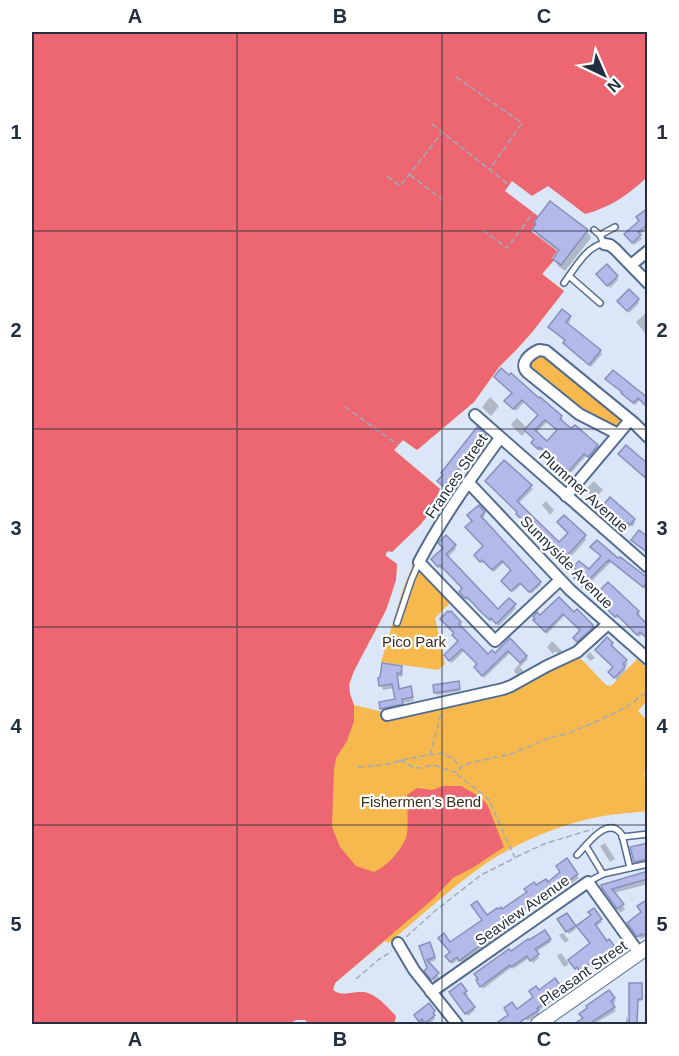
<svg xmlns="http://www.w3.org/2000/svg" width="679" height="1056" viewBox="0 0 679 1056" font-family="Arial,sans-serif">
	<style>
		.green { fill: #f7b94e }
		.water { fill: #ec6771 }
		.shadow { fill: #0003; fill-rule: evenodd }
		.building { fill: #b3bae9; stroke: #898fbc; stroke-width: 1.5; fill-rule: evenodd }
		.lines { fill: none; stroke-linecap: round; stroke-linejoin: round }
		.service-casing { stroke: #526c91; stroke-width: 8 }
		.minor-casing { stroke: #526c91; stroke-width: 14 }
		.secondary-casing { stroke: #526c91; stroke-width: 16 }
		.path { stroke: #a0acbc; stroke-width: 1.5; stroke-dasharray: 6 3; stroke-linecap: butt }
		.service { stroke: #fff; stroke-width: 5 }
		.minor { stroke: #fff; stroke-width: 10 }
		.secondary { stroke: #fff; stroke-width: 14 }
		.grid { fill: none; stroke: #232e3e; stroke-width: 1.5; stroke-opacity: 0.55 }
		.labels { text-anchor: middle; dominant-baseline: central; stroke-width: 4.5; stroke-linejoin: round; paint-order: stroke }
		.street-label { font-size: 15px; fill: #232e3e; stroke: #fff }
		.park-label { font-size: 15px; fill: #3c2e19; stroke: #fff }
		.neatline { fill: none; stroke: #232e3e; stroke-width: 2 }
		.grid-label { font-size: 20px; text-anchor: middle; font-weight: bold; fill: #232e3e }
	</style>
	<rect width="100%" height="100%" fill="#dbe7f8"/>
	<g class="green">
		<path d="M557,251l-5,7 2,2 -12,14 22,17 -31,40 -15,17 -19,19 -25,35 -57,48 -14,-10 -9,10 46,39 -9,22 -11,14 -28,27 -4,-1 -2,2v3l11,8c0,27 -16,58 -29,80 -6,12 -15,25 -18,39 -2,8 1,15 4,22l29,7 80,-11 114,-45 7,6 22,23 5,1 26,-27 10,9v33l-9,10 9,9v49l-3,4 3,12v26c-17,2 -36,3 -54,7 -36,8 -74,24 -105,44 -35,24 -67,54 -99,81l-4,-2 -50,42 -2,7c11,9 25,-2 37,4 10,4 19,15 26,22l-2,8h-85l-4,-4h-9l-7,4h-61l176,-643z"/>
		<polygon points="537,355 544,355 619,417 620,421 619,426 615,427 588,416 528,368 529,363"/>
		<polygon points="413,564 450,603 435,618 445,664 438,670 381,662 403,589"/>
	</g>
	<path class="water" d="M32,32h615v145c-17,17 -38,31 -62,37l-37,-28 -16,10 -20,-15 -7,10 33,25 -4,6 2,2 -5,7 26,20 -5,7 2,2 -12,14 22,17 -31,40 -15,17 -19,19 -25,35 -57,48 -14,-10 -9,10 46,39 -9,22 -11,14 -28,27 -4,-1 -2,2v3l11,8 -1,16 -10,30 -32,61 -5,13 1,10 4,11v16l-7,20 -11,17 -2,12 -2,57 8,20 16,19 18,6c13,-6 26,-20 32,-34 3,-8 1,-33 1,-43l10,-7 15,2 12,-4h17l21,12 6,8 16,41 -30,20 -21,11 -20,21 -98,84 -2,7c11,9 25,-2 37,4 10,4 19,15 26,22l-2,8h-85l-4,-4h-9l-7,4h-257z"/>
	<g class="shadow">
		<polygon points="648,210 648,228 639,235 642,239 634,245 627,237 641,222"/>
		<polygon points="534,229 587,231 591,238 565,271 558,266 554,259 559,252 538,236"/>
		<polygon points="600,277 617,277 618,280 610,288"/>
		<polygon points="638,300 639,303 629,313 621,304"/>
		<polygon points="648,311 648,331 645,333 636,322"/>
		<polygon points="569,317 571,320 567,325 600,351 602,354 591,367 566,346 566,341 549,327"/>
		<polygon points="607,379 648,400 648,408 640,400 635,405"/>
		<path d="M513,394l48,23 2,3 -2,2 11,8 25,16 2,2 -9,11 -4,-3 -16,18 -28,-25 -2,2 -6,-5 2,-6 -10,-9 -4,5 -9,-9 -2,-3 6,-6 11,11 11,-13 -15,-14 -8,9 -9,-7zM547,422l11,9 -11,12 -11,-10z"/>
		<polygon points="490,397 499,406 491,416 482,407"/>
		<polygon points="485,436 486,438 446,489 441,484 444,476"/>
		<polygon points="505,462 533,489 518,504 559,544 569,534 585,536 586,540 566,562 556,553 555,554 550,550 550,545 519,517 518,513 488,484 486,481"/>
		<polygon points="594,481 603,490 594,499 585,490"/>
		<polygon points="546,501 554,510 550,515 542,505"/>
		<polygon points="606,508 634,520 635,523 632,527 631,525 628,528"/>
		<polygon points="484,513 485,515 482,519 540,583 541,585 531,594 522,584 513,592 504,583 513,571 504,562 494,572 484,562 482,563 477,558 485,547 467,528"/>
		<polygon points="455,546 456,549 447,558 498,611 509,600 516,608 499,626 493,620 492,621 469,599 467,600 462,595 464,589 443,567 441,569 434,562"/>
		<polygon points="592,548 648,580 648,587 645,589 611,562 589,584 590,586 586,590 578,581 602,557"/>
		<polygon points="559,599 574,614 592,625 594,628 594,631 580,644 576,641 581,631 565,615 547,634 536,623 536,619 540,617"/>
		<polygon points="598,599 638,612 640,615 638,617 648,626 648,639 642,634 639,637 619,617 618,619"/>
		<polygon points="444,622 460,623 461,626 460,627 487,656 495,655 510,640 528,659 520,667 525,673 519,676 515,673 514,670 520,663 510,653 484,678 477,670 478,665 464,651 452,663 447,658 459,642 455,634"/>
		<polygon points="552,641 562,651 559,655 555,651 553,654 547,647"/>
		<polygon points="612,644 613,647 612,648 628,664 624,668 626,670 617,680 612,675 614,668 598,653"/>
		<polygon points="590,652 595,658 590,661 586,656"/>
		<polygon points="401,668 403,672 402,677 398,676 400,690 410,688 414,701 403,703 404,708 384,712 382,709 397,700 394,688 383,690 381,686"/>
		<polygon points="459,686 460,691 437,695 435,692"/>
		<polygon points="605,843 615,859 610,862 600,846"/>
		<polygon points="648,844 648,863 638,866 635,861"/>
		<polygon points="566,860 579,878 552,897 550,895 510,922 512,926 462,963 459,959 452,964 446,956 451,952 450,944 487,917 502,911 536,887 547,884 562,873"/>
		<polygon points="648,873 648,884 614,893 625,909 620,913 603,887"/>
		<polygon points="648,904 648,936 640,939 629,923 643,912"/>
		<polygon points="593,910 602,922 595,927 607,943 609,941 618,953 596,970 592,965 582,972 580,969 578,971 570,960 591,944"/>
		<polygon points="566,915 576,929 569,934 559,920"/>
		<polygon points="544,932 551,942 536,952 539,958 533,963 529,958 513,969 512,967 483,989 478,981 510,953"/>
		<polygon points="563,933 569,940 565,943 559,935"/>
		<polygon points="431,946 436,960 428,963 439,977 434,982 428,974 429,968 421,947"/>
		<polygon points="561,953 569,964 564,967 557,956"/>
		<polygon points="555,981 564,993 538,1011 539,1014 528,1021 520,1013 539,992"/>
		<polygon points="461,985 468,995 465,996 475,1010 468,1016 452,995"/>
		<polygon points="641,985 643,988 643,1000 638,1002 638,1024 626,1024 626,1016 630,1023"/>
		<polygon points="609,992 616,1002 612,1004 616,1011 594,1024 576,1024 584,1019"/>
		<polygon points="434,1012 435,1019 429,1024 422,1024 417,1018"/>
	</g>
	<g class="building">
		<polygon points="550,201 588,230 561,265 553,259 559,250 532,229 536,224 534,222"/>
		<polygon points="648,208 648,224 638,232 641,235 632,243 624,234 639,221 636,217"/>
		<polygon points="607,264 618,276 607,286 596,274"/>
		<polygon points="629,289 639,299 627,311 617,301"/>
		<polygon points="562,309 571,316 566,322 601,350 589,365 563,343 565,340 548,327"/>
		<path d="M501,368l8,7 2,-2 28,25 1,-1 22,19 -2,3 11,9 4,-3 23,20 -10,12 -4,-3 -16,18 -29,-25 -1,2 -7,-6 3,-4 -10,-9 14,-15 -16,-15 -9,9 -9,-8 8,-8 -18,-16zM545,420l12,10 -10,11 -12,-11z"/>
		<polygon points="613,370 648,398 648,408 638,398 633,403 621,393 622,392 605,379"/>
		<polygon points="477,427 486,435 444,487 437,481 443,475 441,473"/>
		<polygon points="626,445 648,464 648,480 618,454"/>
		<polygon points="504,460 532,485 517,501 559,542 568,533 557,522 564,515 586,535 563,560 554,550 552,552 546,546 549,544 516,514 517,512 485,481"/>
		<polygon points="610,497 635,519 630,525 628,523 626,526 603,505"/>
		<polygon points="479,505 485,512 481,516 541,582 532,590 529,592 520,583 511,591 501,581 511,570 502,561 492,570 482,560 480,562 474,555 483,546 465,527 472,521 467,515"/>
		<polygon points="639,530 648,537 648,553 631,540"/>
		<polygon points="446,535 456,545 446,554 498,609 509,598 516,604 496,624 491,618 490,620 482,613 467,597 465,598 459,592 462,588 440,565 438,567 431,559 443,548 438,543"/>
		<polygon points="597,540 618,558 620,557 648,578 648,582 643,587 609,560 608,562 607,561 588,581 589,582 584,588 574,578 580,573 573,567 579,561 589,569 601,556 590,547"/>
		<polygon points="608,582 639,611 637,614 648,625 648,639 640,632 637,635 617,615 615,617 594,596"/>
		<polygon points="559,597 574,612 577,609 593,625 592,626 594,627 577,642 573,638 580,630 563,614 545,632 533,620 535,619 533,617 537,612 540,615"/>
		<polygon points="448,611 449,612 451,611 461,622 459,624 488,654 492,650 495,653 510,638 527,656 520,663 508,651 482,676 474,667 477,664 462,649 449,661 444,655 458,641 452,635 454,633 440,619"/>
		<polygon points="607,637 613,643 611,645 627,660 623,664 625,667 614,678 608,672 613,667 595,650"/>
		<polygon points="382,663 402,666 401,674 397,673 399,689 411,686 413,697 402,699 403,704 380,709 379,702 395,699 392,684 379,686 378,678 380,677"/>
		<polygon points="459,681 460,689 434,693 433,685"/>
		<polygon points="648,843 648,859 634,862 630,847"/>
		<polygon points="567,858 578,874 549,895 548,893 509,919 511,922 459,961 457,957 450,962 445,956 450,952 438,938 444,933 450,942 482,920 471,905 477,901 487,915 497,908 498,909 501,907 502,909 527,892 524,889 534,882 536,885 546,879 548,882 560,872 556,866"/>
		<polygon points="648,871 648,879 612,889 624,904 617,909 602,888 601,885"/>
		<polygon points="648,899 648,932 642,936 641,934 637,937 627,923 641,912 637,906"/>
		<polygon points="594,908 602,919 595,924 607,941 609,939 618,950 593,968 590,963 580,971 577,967 575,969 568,960 590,943 576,926 591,915 588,912"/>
		<polygon points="567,913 576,926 566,932 557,919"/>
		<polygon points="545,930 551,939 535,949 539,954 530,961 527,956 511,967 510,965 480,987 476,980 478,979 474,974 509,949 511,951 528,939 529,940"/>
		<polygon points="430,942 435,957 427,960 439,973 431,980 424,971 427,968 419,946"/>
		<polygon points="555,978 563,989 537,1008 539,1010 517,1024 495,1024 508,1015 504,1008 512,1002 517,1009 533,997 529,991 536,986 539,990"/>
		<polygon points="461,983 467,991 464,993 475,1007 465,1014 449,992"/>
		<polygon points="629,983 642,983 642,999 638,999 637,1024 629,1024"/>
		<polygon points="609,990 615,998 611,1001 615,1007 589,1024 574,1024 583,1018 579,1014 587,1008 586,1006"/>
		<polygon points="429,1003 435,1011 433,1013 435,1015 425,1023 422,1019 419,1022 414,1015"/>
	</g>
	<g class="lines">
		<g class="service-casing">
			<g id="service">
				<polyline points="594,230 600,235 615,227"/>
				<polyline points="569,276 600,303"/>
				<path d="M564,283c9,-12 24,-39 40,-39l-4,-9"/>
				<polyline points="397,623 411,581 419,562"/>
				<polyline points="622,837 648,834"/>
				<polyline points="586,846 603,874"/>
				<path d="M577,855c10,-10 31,-41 45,-20l8,33"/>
				<polyline points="588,882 603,874 648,864"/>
			</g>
		</g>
		<g class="minor-casing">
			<g id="minor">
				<polyline points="604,244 610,245 615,249 648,283"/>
				<polyline points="631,265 648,251"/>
				<polyline points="475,415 648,567"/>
				<path d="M618,434l-39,-20 -52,-42c-8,-9 3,-18 12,-22l7,1 88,72 14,14"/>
				<path d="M500,438c-29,40 -58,80 -81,124l76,79 65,-61"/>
				<polyline points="468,482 570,590 648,659"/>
				<polyline points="566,496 630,420"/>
				<polyline points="387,715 503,689 511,686 547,666 577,652 608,624"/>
				<polyline points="398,943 414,970 457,1024"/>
				<polyline points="431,992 588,882 639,953"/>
			</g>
		</g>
		<g class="secondary-casing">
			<polyline id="secondary" points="538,1024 648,947"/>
		</g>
		<g class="path">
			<polyline points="456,77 522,123 490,169"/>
			<polyline points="432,124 509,185"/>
			<polyline points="410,175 443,200"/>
			<polyline points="387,176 400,186 442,133"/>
			<polyline points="483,230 507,248 533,213"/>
			<polyline points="345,407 398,445"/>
			<polyline points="430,755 441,714"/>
			<polyline points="400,760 413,767 421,768 433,765 455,772 459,770 461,767 470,763 511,754 552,737 566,734 593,723 625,708 648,691"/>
			<polyline points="358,767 383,765 416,757 442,753 452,758 459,765"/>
			<polyline points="516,857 544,844 593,829"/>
			<path d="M406,937l29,-26 46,-36 34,-17 -26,-58c-10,-10 -23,-17 -33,-27"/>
			<polyline points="356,979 378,960 392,951"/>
		</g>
		<use href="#service" class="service"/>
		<use href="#minor" class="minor"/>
		<use href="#secondary" class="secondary"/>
	</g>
	<path class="grid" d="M237,32v992M442,32v992M32,231h616M32,429h616M32,627h616M32,825h616"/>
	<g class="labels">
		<g class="street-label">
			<text transform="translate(456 476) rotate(-56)">Frances Street</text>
			<text transform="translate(584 491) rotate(42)">Plummer Avenue</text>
			<text transform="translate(567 562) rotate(45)">Sunnyside Avenue</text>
			<text transform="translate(522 910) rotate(-35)">Seaview Avenue</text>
			<text transform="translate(583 973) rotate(-35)">Pleasant Street</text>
		</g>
		<g class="park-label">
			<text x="414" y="641">Pico Park</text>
			<text x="421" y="801">Fishermen's Bend</text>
		</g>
	</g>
	<rect width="679" height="1056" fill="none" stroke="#ffffff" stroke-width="66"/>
	<g transform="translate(604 75) rotate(136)" stroke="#ffffff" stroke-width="4.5" paint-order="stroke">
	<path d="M0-4.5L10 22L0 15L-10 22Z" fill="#232e3e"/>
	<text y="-9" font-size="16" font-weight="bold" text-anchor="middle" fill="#232e3e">N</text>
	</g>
	<rect x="33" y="33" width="613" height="990" class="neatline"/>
	<g class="grid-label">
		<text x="135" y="23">A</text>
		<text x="340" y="23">B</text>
		<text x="544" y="23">C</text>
		<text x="16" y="139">1</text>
		<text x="662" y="139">1</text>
		<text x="16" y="337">2</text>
		<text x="662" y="337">2</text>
		<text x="16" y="535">3</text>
		<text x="662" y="535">3</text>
		<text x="16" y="733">4</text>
		<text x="662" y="733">4</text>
		<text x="16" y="931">5</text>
		<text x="662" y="931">5</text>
		<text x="135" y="1046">A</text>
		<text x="340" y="1046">B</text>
		<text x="544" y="1046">C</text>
	</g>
</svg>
